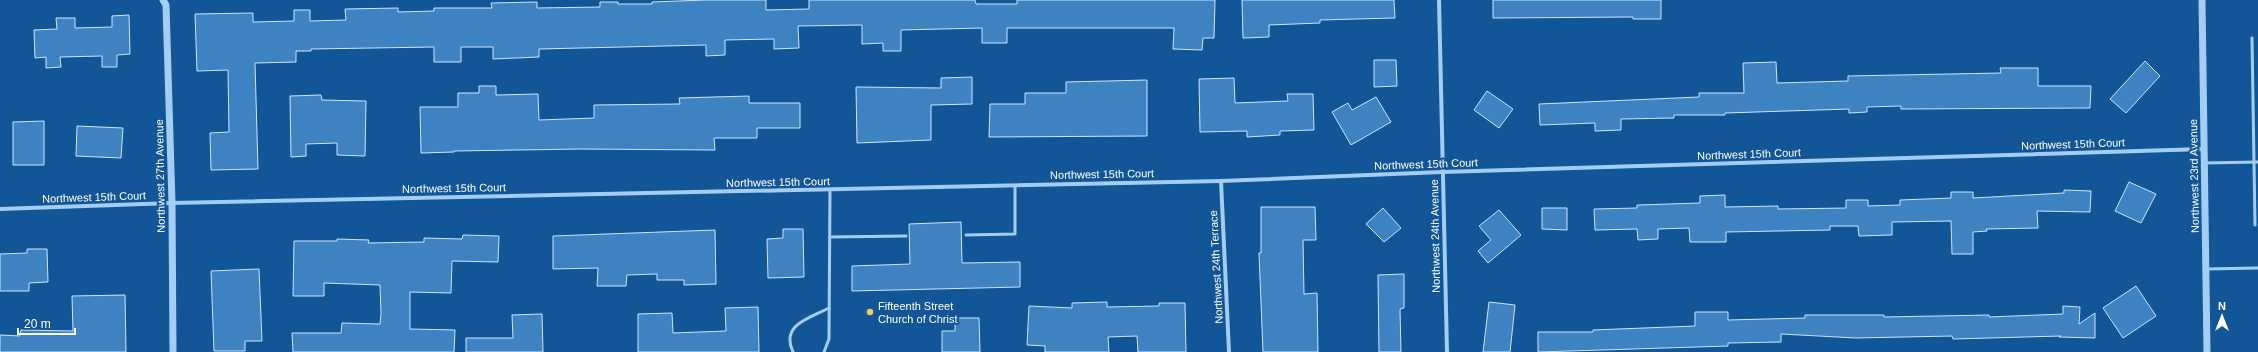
<svg xmlns="http://www.w3.org/2000/svg" width="2258" height="352" viewBox="0 0 2258 352" font-family="Arial,sans-serif">
	<style>
		.building { fill: #3f82c1; stroke: #cce6fd }
		.lines { fill: none; stroke-linecap: round; stroke-linejoin: round }
		.service { stroke: #a4cdf3; stroke-width: 3 }
		.minor { stroke: #a4cdf3; stroke-width: 4 }
		.tertiary { stroke: #a4cdf3; stroke-width: 7 }
		.poi-dot { fill: #ffc866; stroke: #125698; stroke-width: 1.5 }
		.labels { text-anchor: middle; dominant-baseline: central; stroke-width: 4; stroke-linejoin: round; paint-order: stroke }
		.street-label { font-size: 11px; fill: #fff; stroke: #125698 }
		.poi-label { font-size: 11px; fill: #fff; stroke: #125698; text-anchor: start }
	</style>
	<rect width="100%" height="100%" fill="#125698"/>
	<g class="building">
		<polygon points="705,0 766,0 766,10 809,9 809,0 975,0 976,4 1017,4 1017,0 1215,0 1214,38 1203,38 1202,50 1173,49 1174,28 1007,28 1007,43 982,43 982,28 901,30 901,51 883,51 883,43 862,44 862,25 798,26 799,48 774,49 774,39 725,40 725,55 706,56 706,45 539,49 539,57 493,59 493,47 461,47 461,62 434,62 434,47 311,49 311,51 296,51 296,62 255,63 258,169 211,170 210,133 229,132 228,70 197,71 195,14 253,13 253,22 294,21 294,10 310,10 310,21 346,20 345,9 398,8 398,12 434,11 434,8 492,8 491,3 537,2 537,8 600,7 600,2 618,2 618,4 652,4 652,2"/>
		<polygon points="1242,0 1394,0 1395,18 1320,20 1320,23 1269,25 1269,37 1243,38"/>
		<polygon points="1493,0 1661,0 1661,19 1633,19 1633,17 1493,18"/>
		<polygon points="129,15 130,54 117,55 117,67 102,67 102,56 60,57 61,67 46,68 46,57 35,58 34,30 57,29 56,18 75,18 75,28 112,27 112,16"/>
		<polygon points="1374,60 1396,60 1397,86 1374,87"/>
		<polygon points="2145,61 2160,76 2126,113 2110,99"/>
		<polygon points="1776,62 1777,83 1848,81 1848,76 2001,73 2000,68 2038,68 2038,86 2091,86 2090,108 1901,109 1901,106 1867,107 1867,112 1849,113 1849,109 1725,113 1725,115 1674,115 1674,118 1621,119 1621,130 1595,131 1595,123 1540,125 1539,104 1699,97 1699,93 1744,93 1743,63"/>
		<polygon points="972,77 972,104 931,105 931,140 857,143 856,87 941,88 941,78"/>
		<polygon points="1234,78 1235,103 1288,101 1287,94 1313,94 1314,130 1280,131 1280,135 1247,137 1247,131 1200,132 1199,79"/>
		<polygon points="1147,80 1147,136 989,137 990,104 1025,104 1025,93 1066,93 1066,82"/>
		<polygon points="479,86 496,86 496,95 538,94 539,120 594,118 594,105 680,104 679,98 749,96 749,103 800,103 800,128 757,128 757,138 714,138 715,150 581,149 454,151 454,152 421,153 420,107 458,107 458,93 479,93"/>
		<polygon points="1487,91 1513,109 1499,128 1474,110"/>
		<polygon points="321,95 322,100 366,101 365,156 337,155 337,143 306,144 306,156 291,157 290,96"/>
		<polygon points="1376,97 1391,122 1351,145 1332,112 1348,103 1352,110"/>
		<polygon points="44,121 44,165 13,165 13,122"/>
		<polygon points="77,126 123,128 121,158 76,156"/>
		<polygon points="2129,182 2156,194 2141,223 2115,211"/>
		<polygon points="2064,190 2091,191 2090,212 2037,211 2038,228 1986,229 1987,231 1973,232 1973,254 1952,254 1951,221 1892,222 1892,235 1859,236 1858,226 1830,226 1830,230 1726,232 1726,242 1690,242 1689,228 1658,229 1658,239 1638,240 1637,229 1595,230 1594,209 1637,208 1637,205 1700,203 1700,196 1725,195 1725,207 1778,206 1778,209 1846,208 1846,200 1868,200 1868,206 1900,205 1900,200 1951,198 1951,192 1973,192 1973,198 2064,193"/>
		<polygon points="1261,207 1315,207 1316,240 1303,240 1304,294 1317,293 1318,352 1263,352 1259,253 1261,253"/>
		<polygon points="1383,208 1401,228 1384,242 1366,224"/>
		<polygon points="1542,208 1567,208 1567,230 1542,229"/>
		<polygon points="1499,210 1521,235 1488,263 1478,251 1491,240 1479,226"/>
		<polygon points="961,222 962,263 1020,262 1020,287 852,291 852,266 910,264 909,224"/>
		<polygon points="783,229 803,229 804,277 768,278 767,239 783,238"/>
		<polygon points="715,230 716,284 684,285 684,280 657,280 657,274 627,275 626,286 597,286 598,268 553,269 553,236"/>
		<polygon points="463,235 499,236 498,262 452,261 451,293 410,292 410,329 455,330 454,352 293,352 292,333 341,333 342,323 380,324 381,314 380,285 324,283 324,296 293,296 294,241 337,241 337,239 369,240 368,243 424,242 424,238 462,239"/>
		<polygon points="27,249 47,249 48,282 29,283 29,291 0,291 0,254 27,253"/>
		<polygon points="259,269 262,341 245,341 245,351 214,351 211,271"/>
		<polygon points="1404,274 1404,308 1400,309 1401,352 1379,352 1378,275"/>
		<polygon points="2136,286 2156,316 2123,338 2103,308"/>
		<polygon points="125,295 126,352 0,352 0,335 20,336 21,330 73,331 72,296"/>
		<polygon points="1107,302 1107,307 1159,306 1159,303 1185,303 1186,352 1138,352 1137,336 1108,337 1109,352 1045,352 1045,346 1027,345 1029,306 1072,308 1072,303"/>
		<polygon points="1489,302 1515,305 1510,352 1483,352"/>
		<polygon points="2063,306 2080,307 2079,324 2095,313 2095,338 2059,337 2061,336 1953,339 1952,336 1856,338 1781,334 1781,342 1728,343 1728,346 1538,352 1538,332 1593,332 1593,330 1695,326 1695,312 1728,312 1728,320 1805,318 1805,315 1884,315 1884,317 1989,315 1989,317 2063,314"/>
		<polygon points="758,307 759,352 638,352 638,314 672,313 673,333 726,331 725,308"/>
		<polygon points="542,314 543,352 466,352 466,338 513,338 512,315"/>
		<polygon points="955,318 979,318 980,352 942,352 942,331 955,331"/>
	</g>
	<g class="lines">
		<g class="service">
			<polyline points="2252,38 2255,225"/>
			<polyline points="2204,163 2258,162"/>
			<polyline points="966,235 1015,234 1015,185"/>
			<polyline points="830,237 906,236"/>
			<polyline points="2206,269 2258,268"/>
			<path d="M793,352c-13,-28 18,-34 36,-44"/>
			<polyline points="824,352 829,339 830,189"/>
		</g>
		<g class="minor">
			<polyline points="1439,0 1447,352"/>
			<polyline points="1221,181 1229,352"/>
			<polyline points="0,209 172,203 1221,181 1442,172 2204,149"/>
		</g>
		<g class="tertiary">
			<polyline points="163,0 166,5 172,203 173,352"/>
			<polyline points="2202,0 2207,352"/>
		</g>
	</g>
	<circle class="poi-dot" cx="870" cy="312" r="4"/>
	<g class="labels">
		<g class="street-label">
			<text transform="translate(2073 144) rotate(-2)">Northwest 15th Court</text>
			<text transform="translate(1749 154) rotate(-2)">Northwest 15th Court</text>
			<text transform="translate(1426 164) rotate(-2)">Northwest 15th Court</text>
			<text transform="translate(1102 174) rotate(-1)">Northwest 15th Court</text>
			<text transform="translate(160 176) rotate(-91)">Northwest 27th Avenue</text>
			<text transform="translate(2194 176) rotate(-91)">Northwest 23rd Avenue</text>
			<text transform="translate(778 182) rotate(-1)">Northwest 15th Court</text>
			<text transform="translate(454 188) rotate(-1)">Northwest 15th Court</text>
			<text transform="translate(94 197) rotate(-2)">Northwest 15th Court</text>
			<text transform="translate(1435 236) rotate(-91)">Northwest 24th Avenue</text>
			<text transform="translate(1216 267) rotate(-93)">Northwest 24th Terrace</text>
		</g>
		<g class="poi-label">
			<text x="878" y="306">Fifteenth Street<tspan x="878" dy="13">Church of Christ</tspan></text>
		</g>
	</g>
	<g transform="translate(2222 316)" stroke="#125698" stroke-width="3" paint-order="stroke">
	<path d="M0-3L7 15L0 10L-7 15Z" fill="#ffffff"/>
	<text y="-6" font-size="11" font-weight="bold" text-anchor="middle" fill="#ffffff">N</text>
	</g>
	<path d="M18 328v6h57v-6" fill="none" stroke="#ffffff" stroke-width="2"/>
	<text x="24" y="328" font-size="12" fill="#ffffff" stroke="#125698" stroke-width="3" paint-order="stroke">20 m</text>
</svg>
